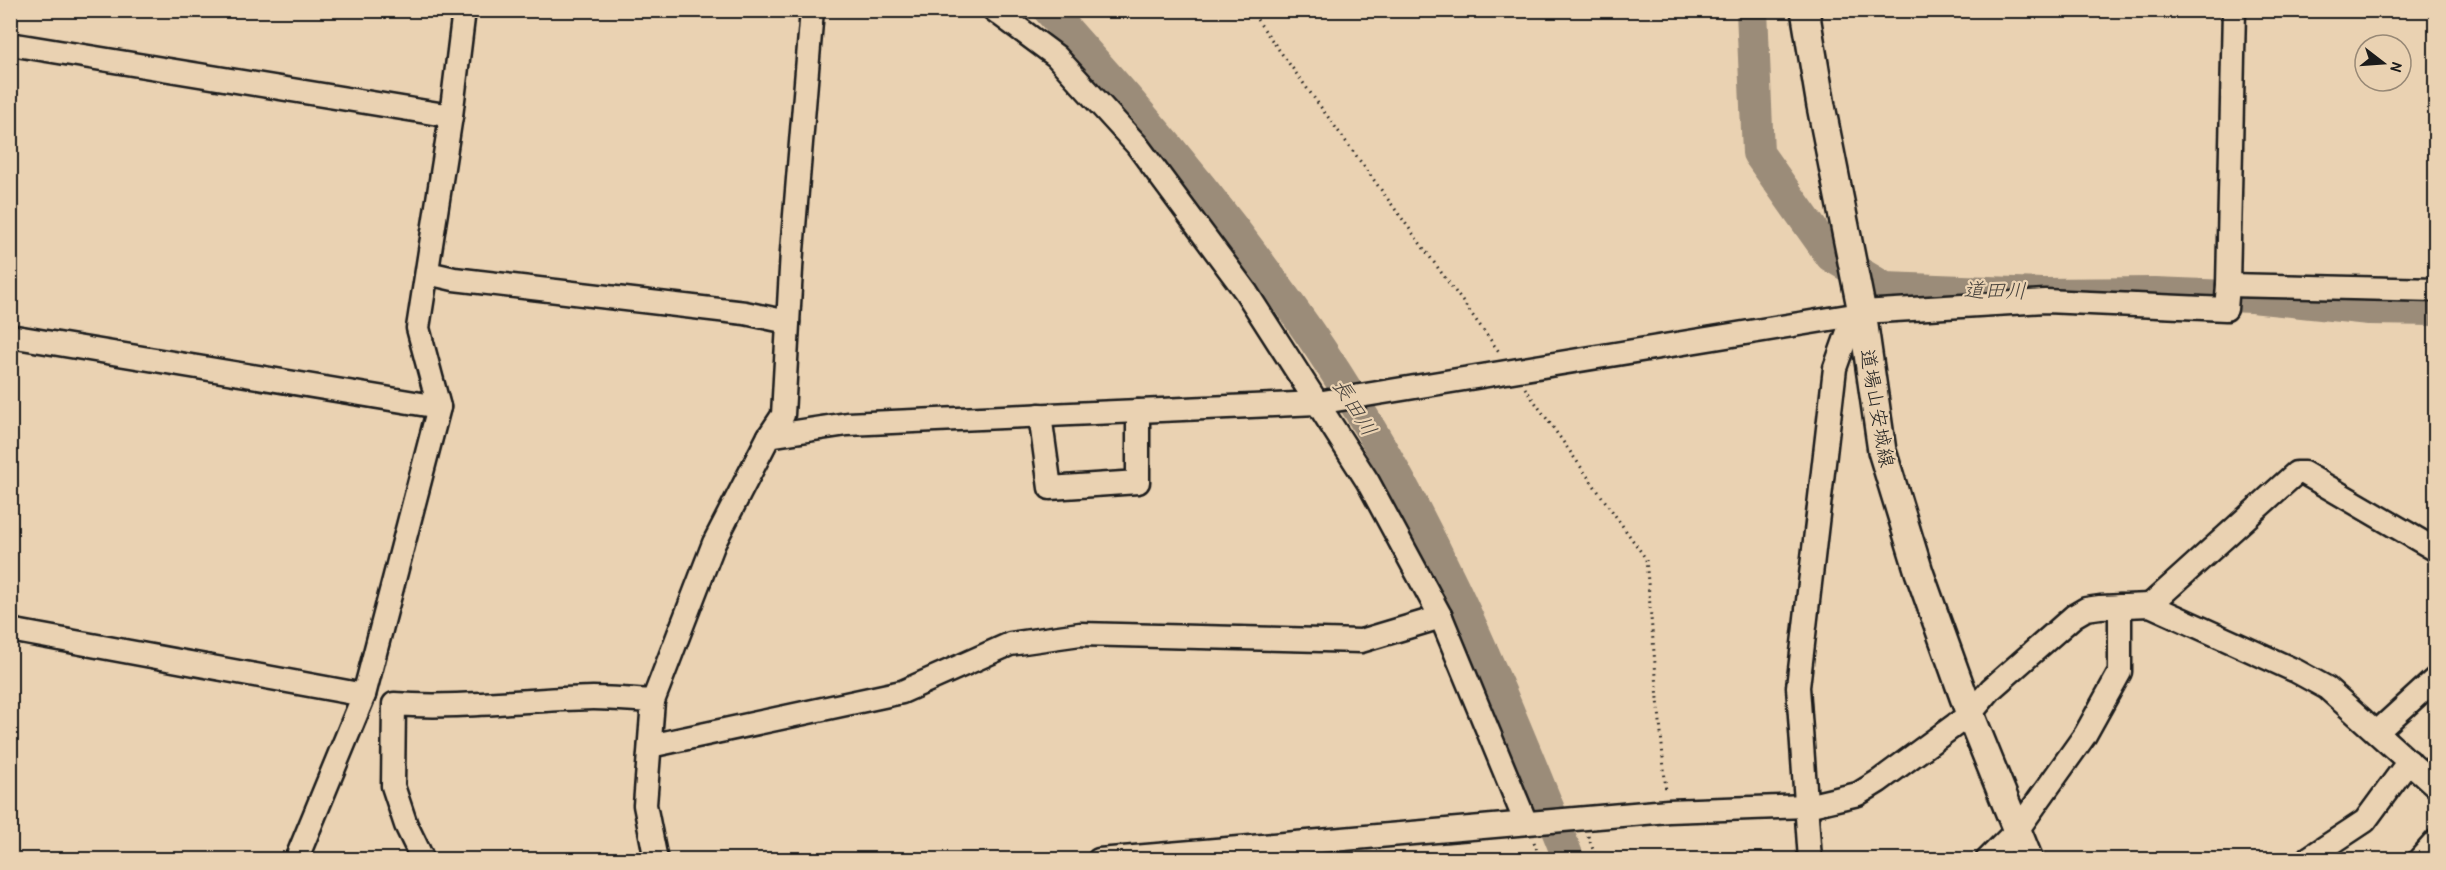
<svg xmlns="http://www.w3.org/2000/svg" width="2446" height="870" viewBox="0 0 2446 870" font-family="'Patrick Hand','Klee One',sans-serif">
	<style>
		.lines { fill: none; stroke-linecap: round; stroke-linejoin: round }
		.river { stroke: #9b8c79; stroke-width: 32 }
		.minor-casing { stroke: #1c1c1c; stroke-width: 27 }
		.major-casing { stroke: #1c1c1c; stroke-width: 32 }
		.path { stroke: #1c1c1c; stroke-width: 3; stroke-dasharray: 1.5 4.5; stroke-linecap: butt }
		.minor { stroke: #ead2b2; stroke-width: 22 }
		.major { stroke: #ead2b2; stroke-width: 27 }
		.labels { text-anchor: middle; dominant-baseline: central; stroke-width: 4.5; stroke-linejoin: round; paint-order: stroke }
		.street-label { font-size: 20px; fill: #1c1c1c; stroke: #ead2b2 }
		.water-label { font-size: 21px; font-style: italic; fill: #48433d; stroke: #ead2b2 }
	</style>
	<rect width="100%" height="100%" fill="#ead2b2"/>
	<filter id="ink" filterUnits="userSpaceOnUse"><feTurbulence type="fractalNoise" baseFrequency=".0167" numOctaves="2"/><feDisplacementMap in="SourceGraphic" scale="12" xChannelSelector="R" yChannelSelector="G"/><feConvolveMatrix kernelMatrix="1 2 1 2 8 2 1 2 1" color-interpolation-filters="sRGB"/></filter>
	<g filter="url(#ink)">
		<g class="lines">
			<g class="river">
				<path d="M1049,10c29,34 59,66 87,99 61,70 117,143 170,219 114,164 190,347 263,532"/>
				<polyline points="1752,10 1758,153 1831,256 1885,288 2041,294 2155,293 2252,297 2369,309 2436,310"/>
			</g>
			<g class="minor-casing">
				<g id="minor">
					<polyline points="994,10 1056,56 1137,145 1246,292 1368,482 1441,617 1526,823"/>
					<polyline points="10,44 451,116"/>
					<polyline points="428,273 454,279 745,313 788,322"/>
					<polyline points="2228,285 2436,290"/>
					<polyline points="10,336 439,407"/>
					<polyline points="1040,415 1050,488 1138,482 1138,411"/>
					<polyline points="769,436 847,424 1317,403 1854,315 1862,312 2045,301 2226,309 2228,285 2234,10"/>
					<polyline points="2150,605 2296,473 2304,473 2436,550"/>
					<polyline points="10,630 364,695"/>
					<polyline points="2377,732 2436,678"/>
					<polyline points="650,746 902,692 1010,644 1080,634 1361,641 1441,617"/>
					<polyline points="296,860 364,695 439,407 418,328 451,116 464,10"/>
					<path d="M423,860l-17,-35 -13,-39 1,-82c66,5 133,-5 199,-6 20,0 40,2 60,3"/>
					<polyline points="656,860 645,805 653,701 714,543 769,436 783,415 792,251 812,10"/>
					<polyline points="1099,860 1668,811 1807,806 1858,794 1879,781 1970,714 1991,689 2074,616 2086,609 2100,607 2150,605 2296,671 2327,688 2436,786"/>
					<polyline points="1810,860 1798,687 1835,368 1854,315"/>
					<polyline points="1987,860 2018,829 2085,735 2120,672 2120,606"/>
					<polyline points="2306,860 2365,821 2409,761"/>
					<polyline points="2419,860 2436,841"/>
				</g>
			</g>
			<g class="major-casing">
				<polyline id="major" points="1805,10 1821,106 1862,312 1882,451 1919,572 1970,714 2029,860"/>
			</g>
			<g class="path">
				<polyline points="1250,10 1500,353"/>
				<polyline points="1525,388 1646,559 1666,792"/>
				<polyline points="1588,836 1597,860"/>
				<polyline points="1534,842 1541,860"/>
			</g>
			<use href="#minor" class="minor"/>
			<use href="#major" class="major"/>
		</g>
	</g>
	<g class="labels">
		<g class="street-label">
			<text transform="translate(1878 408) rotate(80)">道場山安城線</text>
		</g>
		<g class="water-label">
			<text transform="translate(1995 290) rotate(1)">道田川</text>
			<text transform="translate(1355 407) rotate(58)">長田川</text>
		</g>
	</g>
	<rect width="2446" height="870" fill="none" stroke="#ead2b2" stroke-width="36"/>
	<rect x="18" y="18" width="2410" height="834" fill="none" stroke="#1c1c1c" stroke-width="2" filter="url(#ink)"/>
	<g transform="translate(2383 63) rotate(107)"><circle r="28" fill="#ead2b2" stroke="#988976" stroke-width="1.5"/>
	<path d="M0-4.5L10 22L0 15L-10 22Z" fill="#1c1c1c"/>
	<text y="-9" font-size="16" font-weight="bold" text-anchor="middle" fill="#1c1c1c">N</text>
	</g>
</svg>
